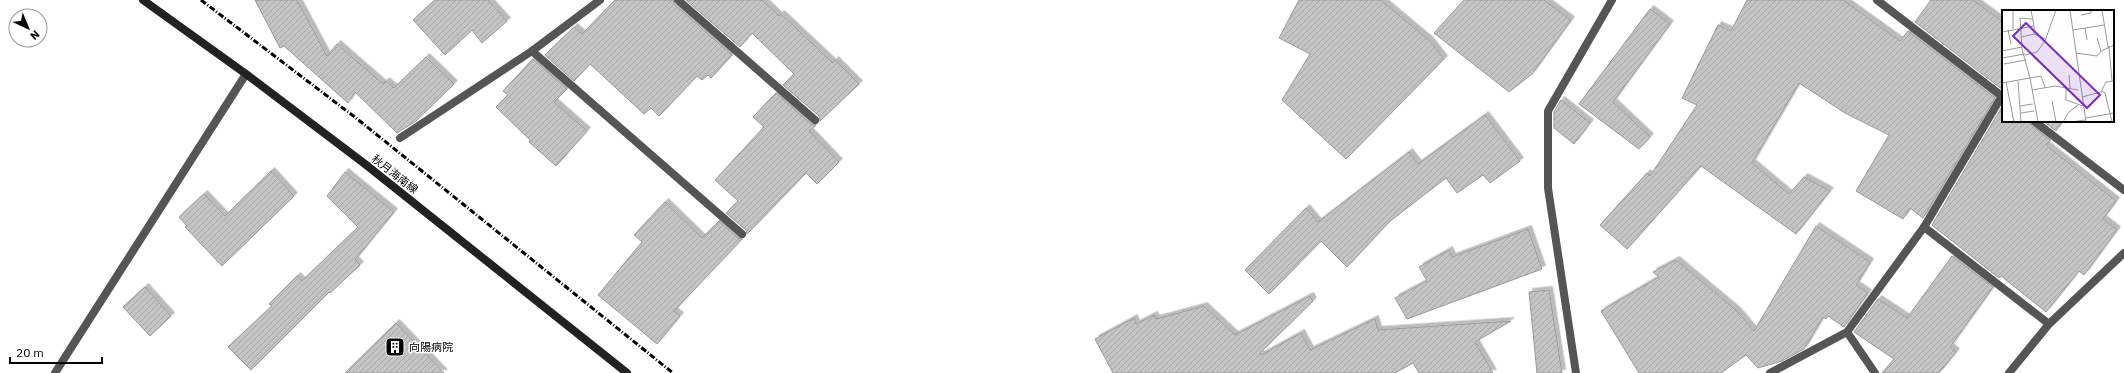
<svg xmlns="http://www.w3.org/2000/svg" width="2124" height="373" viewBox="0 0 2124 373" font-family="'IBM Plex Sans','Noto Sans JP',sans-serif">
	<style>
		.building { fill: url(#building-hatch); stroke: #999; filter: url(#shadow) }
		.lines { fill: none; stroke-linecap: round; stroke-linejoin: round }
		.service { stroke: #555; stroke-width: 8 }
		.minor { stroke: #555; stroke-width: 8 }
		.secondary { stroke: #222; stroke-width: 8 }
		.rail { stroke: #000; stroke-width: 3; stroke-dasharray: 6 2 1 2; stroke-linecap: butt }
		.labels { text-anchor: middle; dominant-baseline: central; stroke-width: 3; stroke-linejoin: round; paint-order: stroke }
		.street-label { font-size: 11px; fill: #000; stroke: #fff }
		.poi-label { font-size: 11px; fill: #000; stroke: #fff; text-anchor: start }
		.inset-road { fill: none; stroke: #999; stroke-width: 1 }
		.view { fill: #7b2cbf; fill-opacity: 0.15; stroke: #7b2cbf; stroke-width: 2 }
		.inset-edge { fill: none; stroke: #000; stroke-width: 2 }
	</style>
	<defs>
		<pattern id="building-hatch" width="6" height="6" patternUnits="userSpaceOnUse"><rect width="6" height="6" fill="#c4c4c4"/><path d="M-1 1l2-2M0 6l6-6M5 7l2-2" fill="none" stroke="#a7a7a7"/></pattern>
		<filter id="shadow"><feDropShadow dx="3.5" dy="-3.5" stdDeviation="0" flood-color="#0004"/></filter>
	</defs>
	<rect width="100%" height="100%" fill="#fff"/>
	<g class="building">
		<polygon points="255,0 297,0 327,56 337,44 383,84 386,81 394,88 426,57 454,84 416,121 397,133 355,92 348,103 284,46 280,48"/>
		<polygon points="435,0 488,0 507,21 482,43 472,30 445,55 413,20"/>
		<polygon points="615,0 673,0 674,4 732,55 711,78 708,75 702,80 697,76 659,116 651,108 644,114 590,64 574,81 545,55 574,27 582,34"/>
		<polygon points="686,0 762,0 779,16 781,14 833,63 835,60 859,84 820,121 819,116 783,85 794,74 752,33 740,47"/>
		<polygon points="1299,0 1381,0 1430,41 1444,59 1346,159 1282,100 1310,54 1279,38"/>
		<polygon points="1464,0 1544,0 1571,20 1532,74 1509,92 1434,33"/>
		<polygon points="1747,0 1843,0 1900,41 1908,31 1995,98 1923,218 1910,208 1903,219 1856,191 1889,135 1845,113 1799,83 1752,163 1789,194 1804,177 1830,191 1796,234 1701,166 1627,249 1600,225 1647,173 1650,176 1697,105 1682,98 1718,25 1731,31"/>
		<polygon points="1931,0 1973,0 2003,22 2003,90 1915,22"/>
		<polygon points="1650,9 1670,24 1613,102 1650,137 1639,149 1579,104"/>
		<polygon points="533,59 567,89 554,102 587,131 556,166 529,142 530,140 496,107 508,95 503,91"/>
		<polygon points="776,93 811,124 816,125 809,131 839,162 817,184 806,173 747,234 746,230 726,213 738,201 715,180 764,127 753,117"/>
		<polygon points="1561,100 1590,123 1574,144 1554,128 1554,112"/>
		<polygon points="2003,105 2003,121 2029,121 2031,125 2050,140 2046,145 2116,201 2103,219 2117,230 2084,275 2079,271 2046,312 2001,276 1999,278 1932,225"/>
		<polygon points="1485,115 1520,161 1490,183 1483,175 1457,193 1446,178 1389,222 1347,267 1321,241 1269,294 1245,270 1306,208 1318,222 1409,152 1418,164"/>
		<polygon points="2043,121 2062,121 2056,131"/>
		<polygon points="271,171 294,196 222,266 185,227 187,226 179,217 204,194 225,216"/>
		<polygon points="345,172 394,212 355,260 360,265 330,293 329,292 251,370 228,347 272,306 269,304 297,276 302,281 358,227 327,196"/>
		<polygon points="665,202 702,238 719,221 738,238 742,239 674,311 680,316 657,344 598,295 642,242 634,235"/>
		<polygon points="1816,226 1870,262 1856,285 1868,293 1844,327 1828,316 1826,319 1823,317 1804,349 1782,361 1758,368 1746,355 1721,373 1639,373 1601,311 1659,277 1653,272 1676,260 1737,311 1754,331"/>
		<polygon points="1528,229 1542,269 1407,319 1395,298 1427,281 1419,267 1449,250 1452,257"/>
		<polygon points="1952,256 1993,287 1950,347 1956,352 1939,373 1882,373 1894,359 1854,332 1878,299 1907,318"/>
		<polygon points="145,287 171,316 150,336 123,307"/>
		<polygon points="1549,290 1559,354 1562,373 1537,373 1529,292"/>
		<polygon points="1310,296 1313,301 1260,353 1261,355 1301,333 1310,350 1375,319 1378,330 1511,321 1475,342 1493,373 1419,373 1413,363 1395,373 1113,373 1095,339 1134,318 1136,324 1154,315 1156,319 1204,306 1235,335"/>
		<polygon points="396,323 444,373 345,373"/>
	</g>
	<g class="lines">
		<g class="service">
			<polyline points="400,138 532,51 600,0"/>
			<polyline points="1924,227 2049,324"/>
			<polyline points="1770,373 1847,332"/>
			<polyline points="1875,373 1847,332 1924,227 2002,96"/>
			<polyline points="2009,373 2049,324 2124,253"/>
		</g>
		<g class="minor">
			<polyline points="678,0 815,120"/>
			<polyline points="1877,0 2003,97"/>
			<polyline points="532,51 742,234"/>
			<polyline points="2034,121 2124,190"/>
			<polyline points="55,373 246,74"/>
			<polyline points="1576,373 1548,188 1548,111 1612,0"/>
		</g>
		<polyline class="secondary" points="143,0 246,74 365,164 627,373"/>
		<polyline class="rail" points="201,0 356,118 673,373"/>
	</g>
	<defs>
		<g id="building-square" transform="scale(1)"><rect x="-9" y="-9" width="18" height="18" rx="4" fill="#000" stroke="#fff"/><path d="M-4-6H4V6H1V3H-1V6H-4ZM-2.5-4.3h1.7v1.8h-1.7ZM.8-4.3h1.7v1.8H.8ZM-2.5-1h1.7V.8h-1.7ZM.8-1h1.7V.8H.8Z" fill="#fff"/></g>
	</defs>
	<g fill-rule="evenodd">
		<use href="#building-square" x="395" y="347"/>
	</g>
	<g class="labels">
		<g class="street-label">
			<text transform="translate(395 174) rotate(38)">秋月海南線</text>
		</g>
		<g class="poi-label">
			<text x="409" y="347">向陽病院</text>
		</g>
	</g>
	<g transform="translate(2002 10)">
		<rect width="112" height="112" fill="#fff"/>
		<path class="inset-road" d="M68,0l16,112M100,0l6,37M79,5l10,-2v-3M83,18l2,12M11,19v-19M6,20l3,14M71,20l31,-5M0,22l32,-6 -3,-16M32,24l12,5M19,27l13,-3v-8M95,28l4,13M107,36l3,35M0,41l20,-4M74,43l21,3 4,-5 13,-6M23,45l12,-3 8,-11 11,-31M0,48l23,-4M2,54l22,-4M67,65l1,13M16,71l3,41M4,72l8,40M0,73l28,-5 -8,-29 -2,-31 12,1M64,78v12l17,6M30,80l23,-4 23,4M100,81l3,2 7,29M80,87l19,-5 5,-10 8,-1M50,91l4,21M18,96l13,-2M19,103l13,-2M84,108l28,-5M36,112l-8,-44 11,-2 4,11M61,112l5,-9 10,-8M69,112l14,-2"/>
		<path class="view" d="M24,13l74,72 -13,13 -74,-72z"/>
		<rect width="112" height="112" class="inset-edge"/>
	</g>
	<g transform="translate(28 28) rotate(136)"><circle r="19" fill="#ffffff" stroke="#999999"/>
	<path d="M0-3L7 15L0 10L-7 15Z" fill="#000000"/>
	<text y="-6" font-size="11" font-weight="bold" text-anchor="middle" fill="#000000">N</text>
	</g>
	<path d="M10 357v6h92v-6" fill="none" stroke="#000000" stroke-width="2"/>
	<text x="16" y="357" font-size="12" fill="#000000" stroke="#ffffff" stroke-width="3" paint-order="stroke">20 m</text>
</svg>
